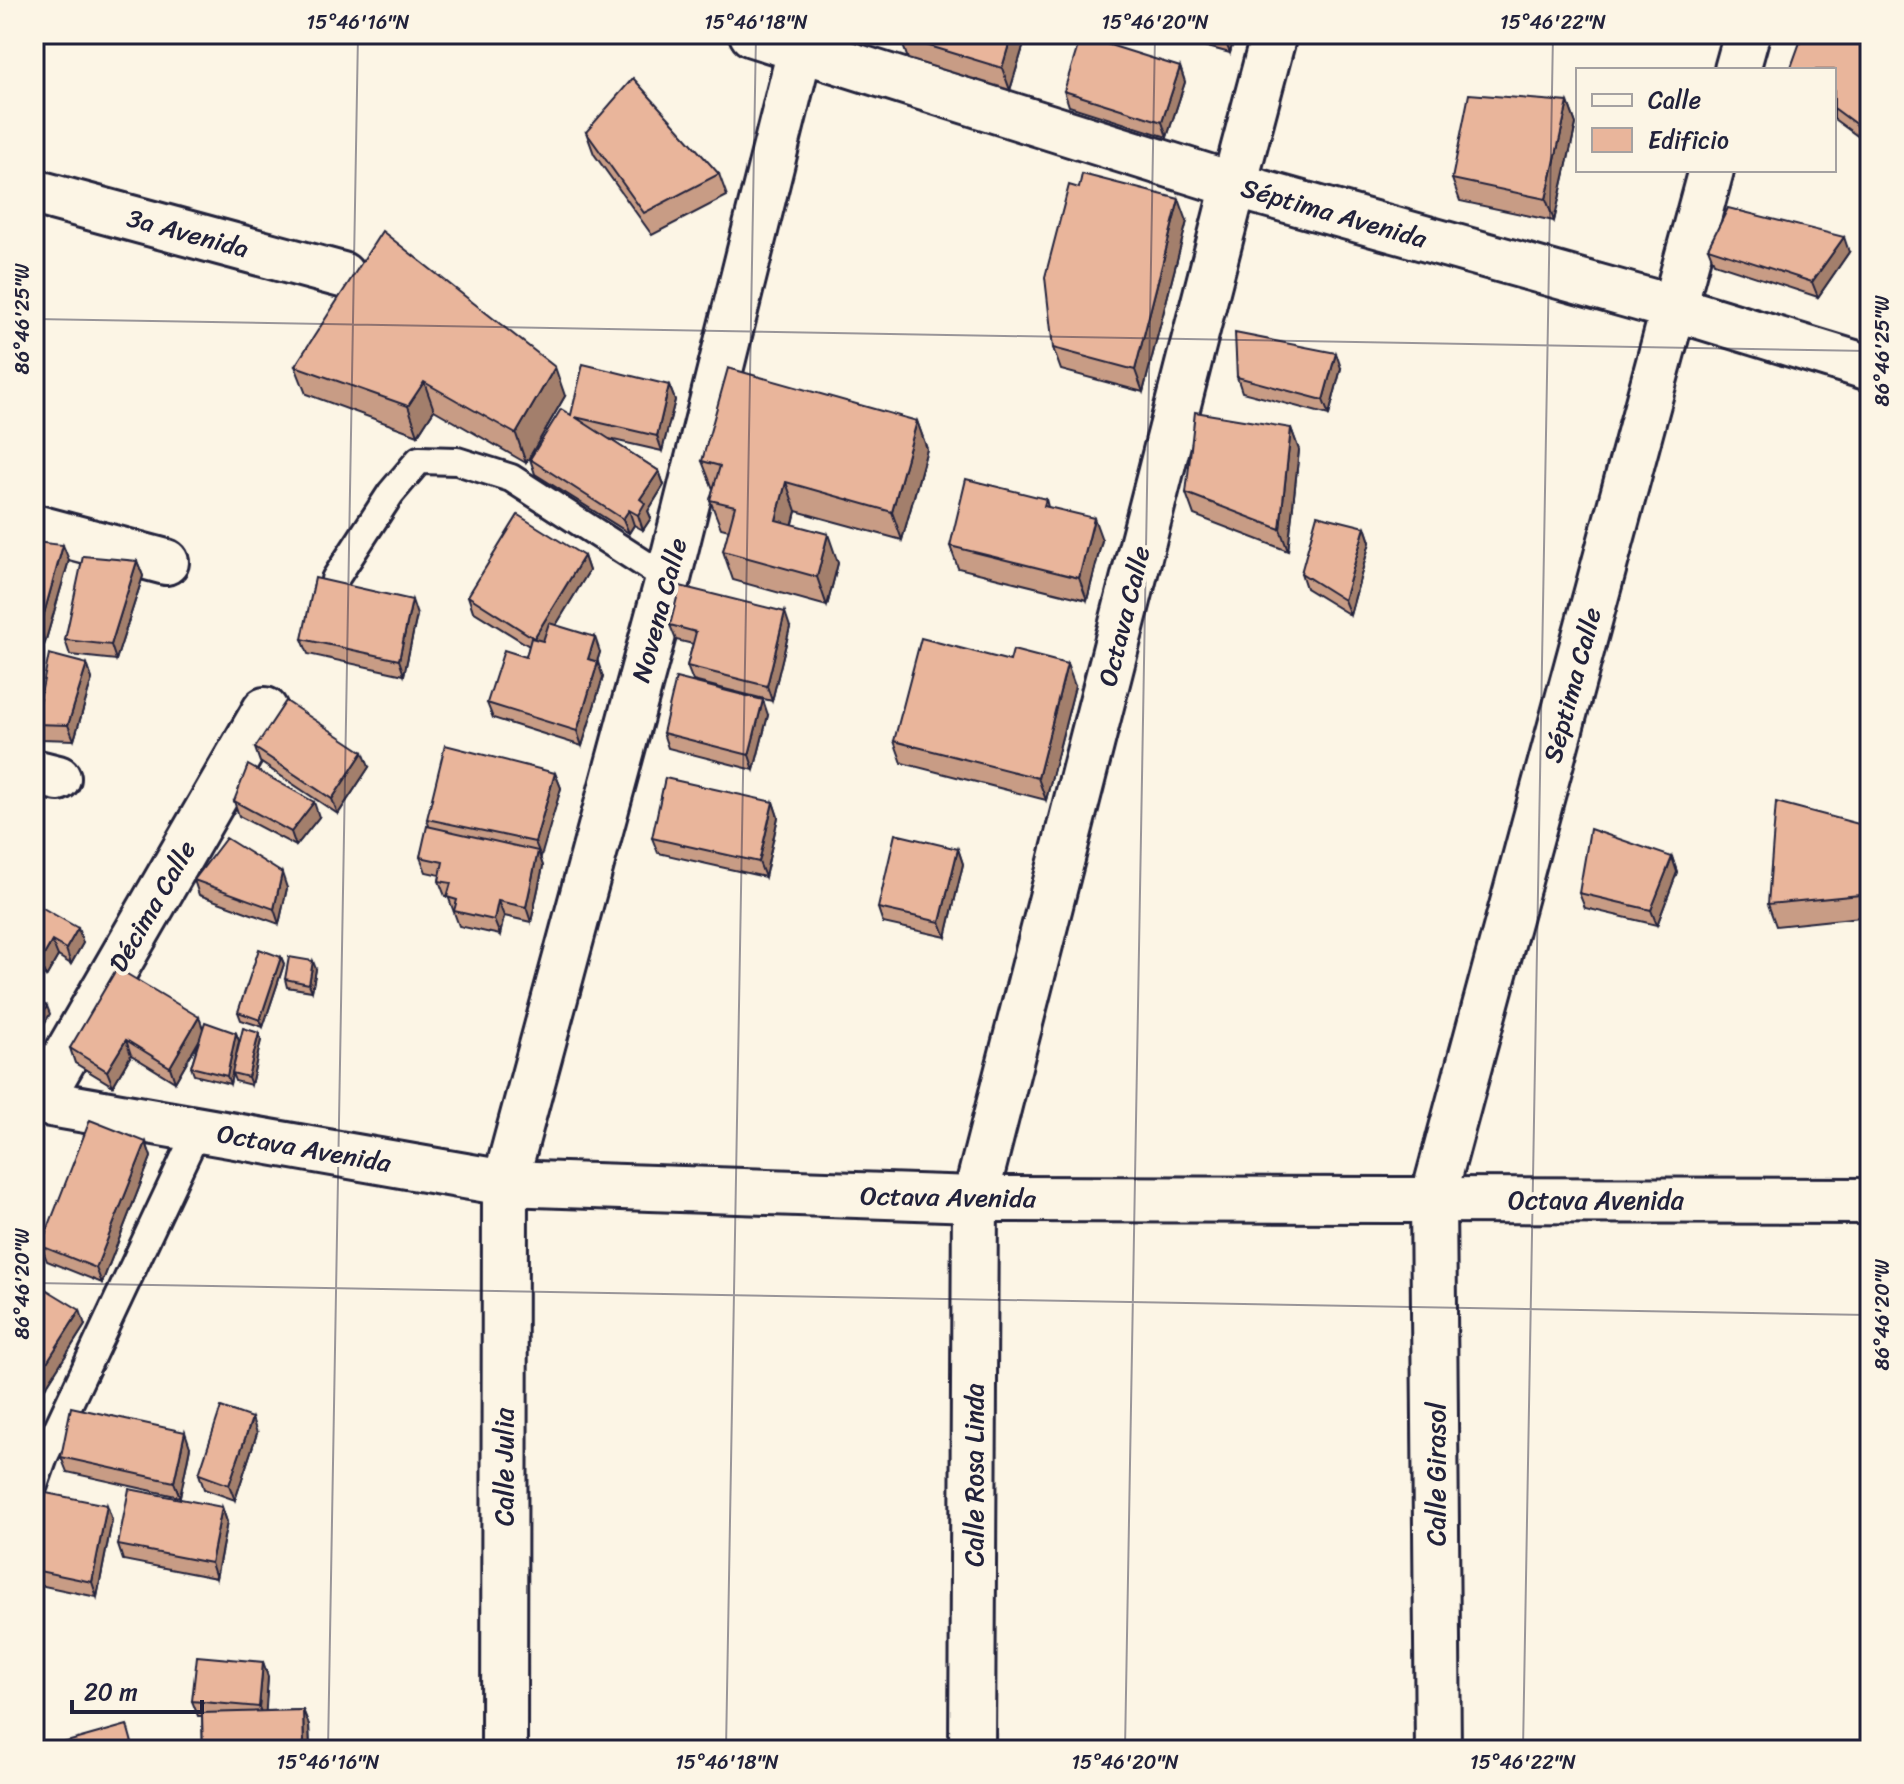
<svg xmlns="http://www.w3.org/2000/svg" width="1904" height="1784" viewBox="0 0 1904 1784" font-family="Sriracha,sans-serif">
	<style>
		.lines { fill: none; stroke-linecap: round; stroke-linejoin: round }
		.lane-casing { stroke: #22223b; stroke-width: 32 }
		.street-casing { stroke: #22223b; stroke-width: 50 }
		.lane { stroke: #fcf5e5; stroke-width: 26 }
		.street { stroke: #fcf5e5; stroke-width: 44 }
		.wall { fill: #c89c85; stroke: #22223b; stroke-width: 2 }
		.shaded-wall { fill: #a37f6c; stroke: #22223b; stroke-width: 2 }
		.building { fill: #e9b59b; stroke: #22223b; stroke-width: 2 }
		.ticks { fill: none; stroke: #22223b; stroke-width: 2; stroke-opacity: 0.45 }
		.labels { text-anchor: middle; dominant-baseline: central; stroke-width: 8; stroke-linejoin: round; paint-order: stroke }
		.street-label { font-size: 26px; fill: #22223b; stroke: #fcf5e5 }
		.neatline { fill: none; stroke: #22223b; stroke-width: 3 }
		.ticks-label { font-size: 20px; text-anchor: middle; fill: #22223b }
	</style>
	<rect width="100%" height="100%" fill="#fcf5e5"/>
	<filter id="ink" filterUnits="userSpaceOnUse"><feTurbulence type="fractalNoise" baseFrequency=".0125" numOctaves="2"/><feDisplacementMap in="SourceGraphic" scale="16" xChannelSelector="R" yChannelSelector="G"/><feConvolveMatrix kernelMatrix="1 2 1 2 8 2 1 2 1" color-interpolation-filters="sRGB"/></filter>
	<g filter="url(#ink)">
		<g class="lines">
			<g class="lane-casing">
				<g id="lane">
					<polyline points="335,579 391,493 419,460 457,461 511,478 668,579"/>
					<polyline points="34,1485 44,1457 198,1129"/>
				</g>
			</g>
			<g class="street-casing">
				<g id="street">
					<polyline points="752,34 1234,185 1674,308 1870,368"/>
					<polyline points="1737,70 1747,34"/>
					<polyline points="34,192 342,275"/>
					<polyline points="34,527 166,562"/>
					<polyline points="34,772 58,778"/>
					<polyline points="34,1101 505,1183 975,1199 1870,1201"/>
					<polyline points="39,1102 265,710"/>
					<polyline points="504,1750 505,1183 668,579 804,34"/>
					<polyline points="972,1750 975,1199 1234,185 1274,34"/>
					<polyline points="1438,1750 1433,1199 1711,170"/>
				</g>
			</g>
			<use href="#lane" class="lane"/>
			<use href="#street" class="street"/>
		</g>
		<g class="wall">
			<polygon points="901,34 1027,34 1010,90 908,59 900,37"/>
			<polygon points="1159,34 1235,34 1230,53"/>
			<polygon points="1519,34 1560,34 1556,43"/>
			<polygon points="1870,34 1870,108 1863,140 1834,119 1834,70"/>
			<polygon points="1180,67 1185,82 1167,137 1069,106 1064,91"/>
			<polygon points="1568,102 1576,124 1554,221 1460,201 1452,179"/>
			<polygon points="586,132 719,174 727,196 652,235 594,154"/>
			<polygon points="1187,221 1143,392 1061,370 1053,348"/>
			<polygon points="1708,248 1849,252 1818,297 1714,263"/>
			<polygon points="295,366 565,396 526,463 434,410 418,435 306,394"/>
			<polygon points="1341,368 1329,415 1242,392 1237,377"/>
			<polygon points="669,385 675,400 662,451 609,439 659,471 664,485 648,511 651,518 643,530 634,525 629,533 535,474 530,459 571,415"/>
			<polygon points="917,421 927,449 902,540 796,511 793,524 838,563 827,606 733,580 723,551 729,530 721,528 710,500 713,489 702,461"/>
			<polygon points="1291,428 1299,450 1288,551 1194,515 1186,493"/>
			<polygon points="1046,499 1048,507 1102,540 1087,600 958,568 950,546"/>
			<polygon points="1365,527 1370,542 1350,615 1306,588 1301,573"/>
			<polygon points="34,542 69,560 45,643 34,640"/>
			<polygon points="584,556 589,571 556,625 600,652 597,662 603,677 582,746 493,718 487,703 526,657 529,646 473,611 468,596"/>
			<polygon points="137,561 143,576 116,660 70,655 65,640"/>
			<polygon points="417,615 404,675 308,654 302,639"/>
			<polygon points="670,625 790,627 772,701 693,681 687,666 693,644 676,640"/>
			<polygon points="87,664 92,679 74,740 41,739 35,724"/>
			<polygon points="1075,686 1046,800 902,763 894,741"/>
			<polygon points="768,715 754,770 668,748 663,733"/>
			<polygon points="255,748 369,767 338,814 260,762"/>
			<polygon points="555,773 561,788 540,857 543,866 531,922 504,916 500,935 459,926 448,896 445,896 439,881 440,875 426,872 420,857 429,826 427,819"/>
			<polygon points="234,801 319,817 296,846 239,816"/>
			<polygon points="773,802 778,817 765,877 658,853 652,838"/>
			<polygon points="1870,827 1870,916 1776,926 1768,904"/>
			<polygon points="958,849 963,864 946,937 883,923 878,908"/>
			<polygon points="1672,857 1677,872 1657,925 1585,908 1579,893"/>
			<polygon points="194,880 287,888 279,924 199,895"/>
			<polygon points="34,903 83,943 71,964 58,956 46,977 34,970"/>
			<polygon points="281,957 284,964 263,1027 241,1020 238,1012"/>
			<polygon points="316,969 312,991 287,987 285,979"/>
			<polygon points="199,1017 203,1029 236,1033 239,1041 230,1084 194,1075 191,1067 199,1040 175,1082 131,1055 113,1086 75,1063 70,1048"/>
			<polygon points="259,1033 261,1040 251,1085 235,1081 232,1073"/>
			<polygon points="146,1142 151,1157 102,1283 47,1261 41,1246"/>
			<polygon points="34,1282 85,1325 45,1388 34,1381"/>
			<polygon points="257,1433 235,1500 204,1489 199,1474"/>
			<polygon points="190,1447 180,1497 67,1472 61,1457"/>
			<polygon points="107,1505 112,1520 97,1597 34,1584 34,1518 41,1520"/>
			<polygon points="222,1507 227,1522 216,1578 123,1560 118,1545"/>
			<polygon points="263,1662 268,1677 265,1711 303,1710 309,1725 310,1750 203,1750 202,1716 198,1716 192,1701"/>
		</g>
		<g class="shaded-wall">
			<polygon points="1012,34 1027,34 1010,90 1002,68"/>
			<polygon points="1225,34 1235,34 1230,53 1224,38"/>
			<polygon points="1553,34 1560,34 1556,43"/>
			<polygon points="1180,67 1185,82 1167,137 1162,122"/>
			<polygon points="1870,69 1870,108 1863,140 1857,125"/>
			<polygon points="1568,102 1576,124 1554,221 1546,199"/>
			<polygon points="1179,199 1187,221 1143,392 1135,370"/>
			<polygon points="1844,237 1849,252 1818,297 1812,282"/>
			<polygon points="1336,353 1341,368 1329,415 1323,400"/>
			<polygon points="555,367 565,396 526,463 516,434"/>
			<polygon points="424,382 434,410 418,435 408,406"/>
			<polygon points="669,385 675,400 662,451 657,436"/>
			<polygon points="917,421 927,449 902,540 892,512"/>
			<polygon points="1291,428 1299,450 1288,551 1280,529"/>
			<polygon points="659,471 664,485 648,511 651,518 643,530 638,515 640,499"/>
			<polygon points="786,482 796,511 786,548 776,520"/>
			<polygon points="629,510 634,525 629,533 623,519"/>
			<polygon points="1094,518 1102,540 1087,600 1079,578"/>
			<polygon points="1365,527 1370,542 1350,615 1344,600"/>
			<polygon points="828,534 838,563 827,606 817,577"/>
			<polygon points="63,545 69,560 45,643 40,628"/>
			<polygon points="584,556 589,571 539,653 534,638"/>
			<polygon points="137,561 143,576 116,660 111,645"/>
			<polygon points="412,600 417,615 404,675 399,660"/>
			<polygon points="785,612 790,627 772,701 767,686"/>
			<polygon points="595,637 600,652 593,674 588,659"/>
			<polygon points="598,662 603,677 582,746 577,731"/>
			<polygon points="87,664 92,679 74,740 68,725"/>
			<polygon points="1067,664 1075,686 1046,800 1038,778"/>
			<polygon points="763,700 768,715 754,770 749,755"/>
			<polygon points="363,752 369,767 338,814 332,799"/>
			<polygon points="555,773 561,788 541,857 535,842"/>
			<polygon points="314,802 319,817 296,846 291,832"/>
			<polygon points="773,802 778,817 765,877 759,862"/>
			<polygon points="958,849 963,864 946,937 940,922"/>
			<polygon points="538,851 543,866 531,922 526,907"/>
			<polygon points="1672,857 1677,872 1657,925 1651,910"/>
			<polygon points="282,873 287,888 279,924 274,909"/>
			<polygon points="498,901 504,916 500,935 494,920"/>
			<polygon points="78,928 83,943 71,964 66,949"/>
			<polygon points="52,941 58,956 46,977 40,962"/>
			<polygon points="281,957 284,964 263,1027 260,1020"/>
			<polygon points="313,961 316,969 312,991 309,984"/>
			<polygon points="47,1006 50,1014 34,1041 34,1028"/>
			<polygon points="199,1017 204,1032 175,1082 170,1067"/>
			<polygon points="236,1033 239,1041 230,1084 227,1076"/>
			<polygon points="259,1033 261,1040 251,1085 248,1077"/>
			<polygon points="126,1040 131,1055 113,1086 107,1071"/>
			<polygon points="146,1142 151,1157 102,1283 96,1268"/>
			<polygon points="80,1310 85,1325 45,1388 40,1373"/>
			<polygon points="36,1396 41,1411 34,1423 34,1399"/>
			<polygon points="252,1418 257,1433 235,1500 229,1485"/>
			<polygon points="185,1432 190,1447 180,1497 174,1482"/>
			<polygon points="107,1505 112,1520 97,1597 92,1582"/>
			<polygon points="222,1507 227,1522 216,1578 211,1563"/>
			<polygon points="263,1662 268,1677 265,1722 259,1707"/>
			<polygon points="303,1710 309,1725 310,1750 304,1750"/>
		</g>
		<g class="building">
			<polygon points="901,34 1012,34 1002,68 900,37"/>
			<polygon points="1209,34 1225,34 1224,38"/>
			<polygon points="1803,34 1870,34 1870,69 1857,125 1834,108 1834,70 1790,70"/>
			<polygon points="1081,36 1180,67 1162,122 1064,91"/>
			<polygon points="633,78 719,174 644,213 586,132"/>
			<polygon points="1469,94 1568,102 1546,199 1452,179"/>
			<polygon points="1082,174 1179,199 1135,370 1053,348 1045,277 1069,185 1079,188"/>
			<polygon points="1728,208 1844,237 1812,282 1708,248"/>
			<polygon points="382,231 555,367 516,434 424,382 408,406 295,366"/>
			<polygon points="1235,333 1336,353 1323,400 1237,377"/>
			<polygon points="583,364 669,385 657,436 575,417 659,471 640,499 645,503 638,515 629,510 623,519 530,459 561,409 571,415"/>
			<polygon points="728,368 917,421 892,512 786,482 776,520 828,534 817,577 723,551 735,506 710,500 720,466 702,461"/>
			<polygon points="1195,412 1291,428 1280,529 1186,493"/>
			<polygon points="966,479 1046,499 1044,506 1094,518 1079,578 950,546"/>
			<polygon points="518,515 584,556 534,638 468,596"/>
			<polygon points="1317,515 1365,527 1344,600 1301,573"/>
			<polygon points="34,542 63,545 40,628 34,626"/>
			<polygon points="83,556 137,561 111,645 65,640"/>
			<polygon points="315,578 412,600 399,660 302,639"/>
			<polygon points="680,586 785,612 767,686 687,666 696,632 670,625"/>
			<polygon points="549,623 595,637 588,659 598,662 577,731 487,703 504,650 526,657 531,638 543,641"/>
			<polygon points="921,638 1010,661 1013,650 1067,664 1038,778 894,741"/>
			<polygon points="49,654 87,664 68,725 35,724"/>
			<polygon points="676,678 763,700 749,755 663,733"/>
			<polygon points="286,701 363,752 332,799 255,748"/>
			<polygon points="445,745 555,773 535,842 427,819"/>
			<polygon points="248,765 314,802 291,832 234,801"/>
			<polygon points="665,778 773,802 759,862 652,838"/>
			<polygon points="1776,802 1870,827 1870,894 1768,904"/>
			<polygon points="427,826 538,851 526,907 498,901 494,920 454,911 457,900 447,897 451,883 439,881 443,862 420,857"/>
			<polygon points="1590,829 1672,857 1651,910 1579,893"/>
			<polygon points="895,834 958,849 940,922 878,908"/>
			<polygon points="226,838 282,873 274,909 194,880"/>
			<polygon points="34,903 78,928 66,949 52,941 40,962 34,958"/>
			<polygon points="259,949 281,957 260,1020 238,1012"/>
			<polygon points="289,957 313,961 309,984 285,979"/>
			<polygon points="117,968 199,1017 170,1067 126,1040 107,1071 70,1048"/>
			<polygon points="34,999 47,1006 34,1028"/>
			<polygon points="205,1022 236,1033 227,1076 191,1067"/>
			<polygon points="243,1028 259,1033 248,1077 232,1073"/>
			<polygon points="90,1120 146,1142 96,1268 41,1246"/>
			<polygon points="34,1282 80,1310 40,1373 34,1369"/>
			<polygon points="71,1407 185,1432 174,1482 61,1457"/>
			<polygon points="221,1407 252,1418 229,1485 199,1474"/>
			<polygon points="129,1489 222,1507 211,1563 118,1545"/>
			<polygon points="46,1493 107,1505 92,1582 34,1570 34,1518 41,1520"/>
			<polygon points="197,1656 263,1662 259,1707 192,1701"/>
			<polygon points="303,1710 304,1750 203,1750 202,1713"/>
			<polygon points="127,1725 134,1750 50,1750 49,1747"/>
		</g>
	</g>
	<path class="ticks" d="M34,319l1836,32M34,1283l1836,32M328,1750l30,-1716M726,1750l30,-1716M1125,1750l30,-1716M1523,1750l30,-1716"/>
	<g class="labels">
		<g class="street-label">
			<text transform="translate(1334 213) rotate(16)">Séptima Avenida</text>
			<text transform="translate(188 233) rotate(15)">3a Avenida</text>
			<text transform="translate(659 610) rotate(-75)">Novena Calle</text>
			<text transform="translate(1124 616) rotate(-76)">Octava Calle</text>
			<text transform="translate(1572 685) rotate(-75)">Séptima Calle</text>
			<text transform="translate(152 906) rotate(-60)">Décima Calle</text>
			<text transform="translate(304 1148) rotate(10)">Octava Avenida</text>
			<text transform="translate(948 1197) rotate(1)">Octava Avenida</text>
			<text x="1596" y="1200">Octava Avenida</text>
			<text transform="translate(504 1467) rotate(-90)">Calle Julia</text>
			<text transform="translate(1436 1474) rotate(-90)">Calle Girasol</text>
			<text transform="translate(974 1475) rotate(-90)">Calle Rosa Linda</text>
		</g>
	</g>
	<rect width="1904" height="1784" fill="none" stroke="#fcf5e5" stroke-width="88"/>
	<rect x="1576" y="68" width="260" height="104" fill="#fcf5e5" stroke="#a5a1a1" stroke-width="2"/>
	<rect x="1592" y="94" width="40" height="12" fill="#fcf5e5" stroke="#a5a1a1" stroke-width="2"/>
	<text x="1648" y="108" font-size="24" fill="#22223b">Calle</text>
	<rect x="1592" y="128" width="40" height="24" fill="#e9b59b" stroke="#a5a1a1" stroke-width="2"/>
	<text x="1648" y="148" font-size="24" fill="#22223b">Edificio</text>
	<path d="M72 1700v12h130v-12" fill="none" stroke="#22223b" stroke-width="4"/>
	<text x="84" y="1700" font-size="24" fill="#22223b" stroke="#fcf5e5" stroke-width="6" paint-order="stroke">20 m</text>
	<rect x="44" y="44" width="1816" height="1696" class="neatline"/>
	<g class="ticks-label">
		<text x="358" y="29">15°46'16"N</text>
		<text x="756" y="29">15°46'18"N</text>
		<text x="1155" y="29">15°46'20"N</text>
		<text x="1553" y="29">15°46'22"N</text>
		<text transform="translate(22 319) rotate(-90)" y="7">86°46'25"W</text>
		<text transform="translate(1882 351) rotate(-90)" y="7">86°46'25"W</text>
		<text transform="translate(22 1284) rotate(-90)" y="7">86°46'20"W</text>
		<text transform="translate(1882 1315) rotate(-90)" y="7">86°46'20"W</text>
		<text x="328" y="1769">15°46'16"N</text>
		<text x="727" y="1769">15°46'18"N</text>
		<text x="1125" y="1769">15°46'20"N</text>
		<text x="1523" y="1769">15°46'22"N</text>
	</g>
</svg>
